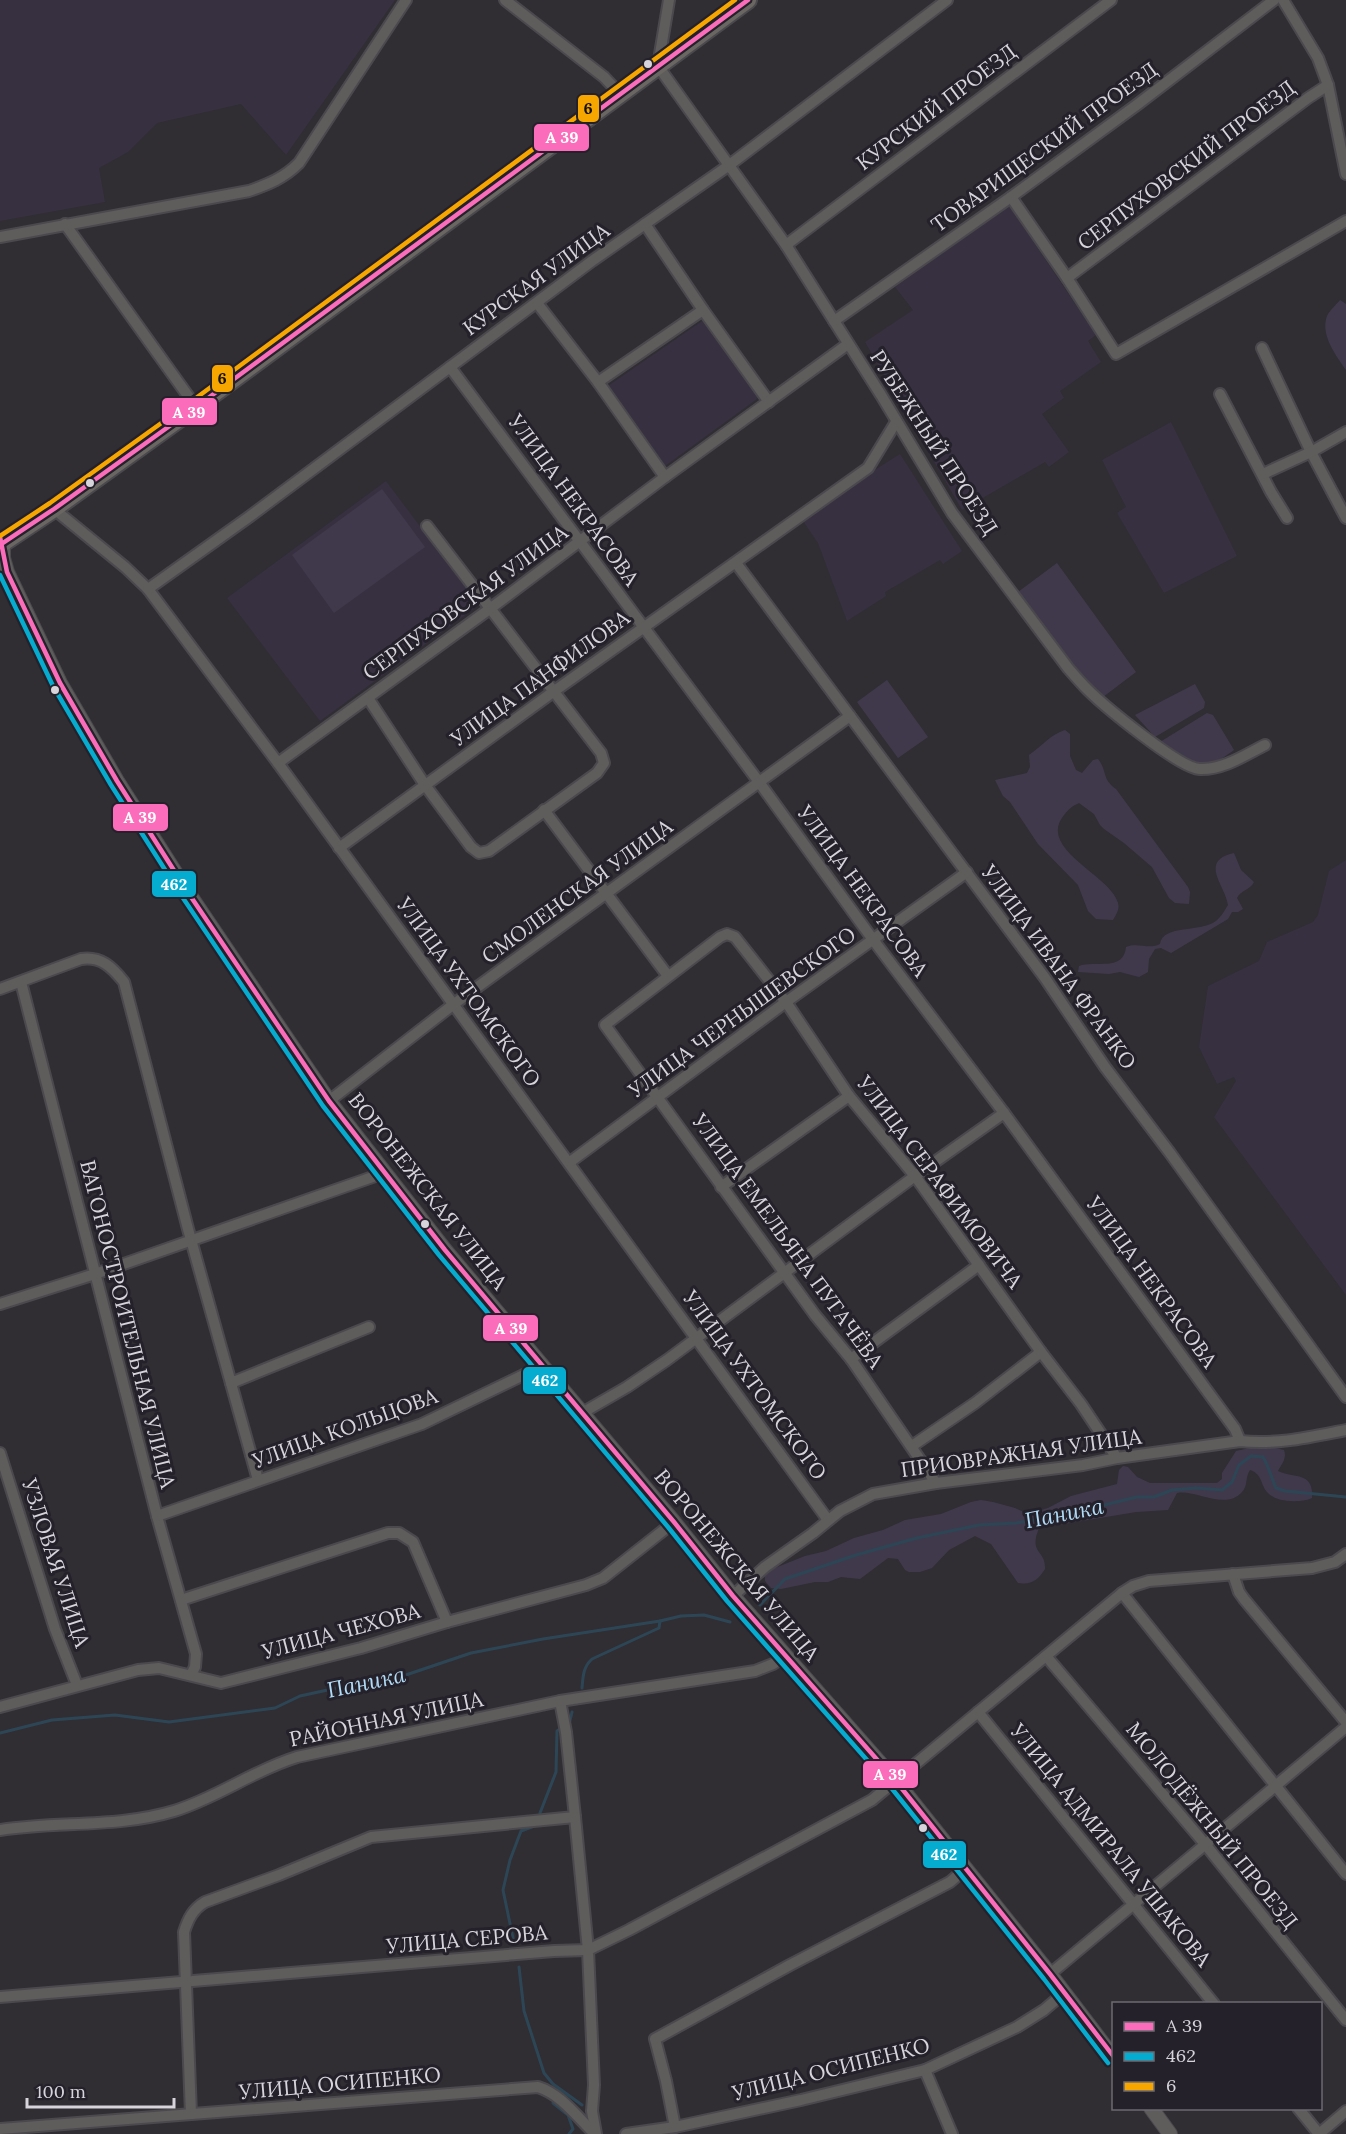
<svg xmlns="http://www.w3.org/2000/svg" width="1346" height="2134" viewBox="0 0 1346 2134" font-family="Lora,serif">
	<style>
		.built { fill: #373040 }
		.green { fill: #40394c }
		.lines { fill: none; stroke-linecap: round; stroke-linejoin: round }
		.stream { stroke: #2d4656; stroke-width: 3 }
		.minor-casing { stroke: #4b494d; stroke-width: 14 }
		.tertiary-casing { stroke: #4b494d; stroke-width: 16 }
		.primary-casing { stroke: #4b494d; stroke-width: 20 }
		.minor { stroke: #5f5d5b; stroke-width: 10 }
		.tertiary { stroke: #5f5d5b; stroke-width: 14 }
		.primary { stroke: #6a6763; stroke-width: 16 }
		.bus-1-casing { stroke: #25212b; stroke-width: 9 }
		.bus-2-casing { stroke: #25212b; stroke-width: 9 }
		.bus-3-casing { stroke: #25212b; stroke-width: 9 }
		.bus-1 { stroke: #fb6dba; stroke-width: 4.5 }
		.bus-2 { stroke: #06acd0; stroke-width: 4.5 }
		.bus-3 { stroke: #f7a600; stroke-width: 4.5 }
		.bus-dot { fill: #d7d4dc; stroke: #25212b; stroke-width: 2 }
		.labels { text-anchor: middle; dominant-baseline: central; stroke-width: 6; stroke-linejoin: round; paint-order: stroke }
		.street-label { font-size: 21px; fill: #d7d4dc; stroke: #25212b }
		.water-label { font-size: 22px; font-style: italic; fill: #b1dcf7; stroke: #25212b }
		.line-badge { stroke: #25212b; stroke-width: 2 }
		.badge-label { font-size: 16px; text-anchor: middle; font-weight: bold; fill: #fff }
		.pale-badge-label { font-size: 16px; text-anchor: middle; font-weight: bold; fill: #111 }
	</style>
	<rect width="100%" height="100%" fill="#302d33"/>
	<g class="built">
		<polygon points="0,0 395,0 286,155 241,104 157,123 128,152 99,168 105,202 0,221"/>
		<polygon points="1007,202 1096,335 1088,341 1101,362 1060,391 1064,398 1042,414 1069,452 1049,467 1045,462 962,510 865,342 913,310 895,287"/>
		<polygon points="705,319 761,396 665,466 608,386"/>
		<polygon points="1171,422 1237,556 1164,593 1117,513 1126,507 1102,460"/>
		<polygon points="900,454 962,551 943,564 940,560 885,592 886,596 847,621 818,543 803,521 854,483"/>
		<polygon points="386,481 479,605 320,721 227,598"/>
		<polygon points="1346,860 1346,1295 1214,1117 1236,1081 1234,1077 1217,1084 1199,1047 1208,986 1259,961 1267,942 1313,922 1318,915 1329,871"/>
	</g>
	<g class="green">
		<path d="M1340,300l6,4v66c-10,-15 -26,-35 -19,-54 3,-6 9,-11 13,-16z"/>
		<polygon points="382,489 425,547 334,613 292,555"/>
		<path d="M1057,563l79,109 -33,25c-34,-30 -58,-69 -85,-105z"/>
		<polygon points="887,680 928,737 898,758 857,702"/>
		<polygon points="1195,684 1205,702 1204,708 1155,737 1135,715"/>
		<path d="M1207,713l6,2 21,35c-7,5 -17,13 -26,15 -12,3 -39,-15 -48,-23z"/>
		<path d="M1065,730l5,4v22l6,14 6,3 11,-13 5,-1c10,13 3,19 18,30l72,98 2,5 -1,12 -14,-1 -6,-5 -17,-31 -28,-24 -20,-14 -4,-4 -6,-11 -15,-11c-7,3 -10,6 -15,12 -28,34 47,60 54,88 2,6 -2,12 -5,17l-17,-1 -8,-8 -10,-26 -40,-41 -28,-42 -7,-6 -8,-16 32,-7 3,-6 -1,-12c12,-8 22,-21 36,-25z"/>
		<path d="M1234,853l7,17 13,12c-4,8 -13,8 -17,16l6,11 -5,3h-6l-4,7 -57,34 -10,-5 -6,1 -6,10 -1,13 -9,5 -19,-5 -11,2 -31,-2 1,-6c16,-6 45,6 47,-19 12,-5 23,3 34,-3 3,-20 41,-11 56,-23 5,-4 9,-11 12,-16 -2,-19 -30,-44 6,-52z"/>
		<path d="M1263,1445l21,5c3,8 -2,14 -6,21 16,8 36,0 34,27 -11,5 -35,5 -44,-5 -8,-8 -5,-19 -18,-23 -5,7 -2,16 -8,22 -17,19 -46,-3 -65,1l-9,17 -32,2 -84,14h-12c-13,28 6,23 5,43 -7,11 -13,16 -27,14l-27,-39 -16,-8 -26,14 -17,18 -12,4h-11l-4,-2 -7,-11 -10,-1 -28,21 -19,-2 -13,5h-13l-34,7 -10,-1 -6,-7v-6l5,-5 35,-14 21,-5 28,-13 29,-8 22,-10 36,-6 30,-12 10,-2 12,2 22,6 13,6 20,-6 23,-12 46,-12 2,-14 4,-4 5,1 9,10 13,6h67l5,-4v-6l14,-22z"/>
	</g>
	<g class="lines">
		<g class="stream">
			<path d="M760,1605l25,-26 71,-24 61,-17 62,-13 37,-2 47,-8 74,-18h17l18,-7 24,-2 26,2 10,-8 7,-17 12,-9 12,1c6,10 8,20 13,31l9,3 61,6"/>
			<path d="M582,1688c1,-11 1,-21 10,-29l67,-31 1,-7"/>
			<polyline points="569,1725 572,1712"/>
			<polyline points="0,1733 52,1720 115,1715 169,1722 275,1708 300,1696 346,1686 394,1679 471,1653 543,1639 660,1621 681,1616 704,1615 730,1622"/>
			<polyline points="540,1813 556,1772 557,1731 563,1727"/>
			<polyline points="514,1943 503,1890 510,1860 521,1831 537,1825"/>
			<polyline points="519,1967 524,2011 544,2073 553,2084 582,2105"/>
			<polyline points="553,2103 568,2115 573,2129 569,2134"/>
		</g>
		<g class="minor-casing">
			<g id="minor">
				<polyline points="505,0 604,77 621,95"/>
				<path d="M669,0l-11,66 128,179 95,150 71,118 116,155c6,7 12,14 19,21 16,16 93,80 113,80 23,1 45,-14 65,-24"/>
				<polyline points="1283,0 1318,58 1328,85 1346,174"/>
				<polyline points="1011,197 1067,278 1116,354 1346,221"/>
				<polyline points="65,224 196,407"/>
				<polyline points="645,224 703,310 769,402"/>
				<path d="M0,237l249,-46c20,-7 35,-13 50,-28l107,-163"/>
				<polyline points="786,245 1111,0"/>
				<polyline points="1067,278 1308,98 1328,85"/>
				<polyline points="537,303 598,382 665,477"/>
				<polyline points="834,321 1011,197 1138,104 1274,0"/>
				<polyline points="1262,348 1311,452 1346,518"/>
				<polyline points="450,367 759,782 874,941 1004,1113 1235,1429 1240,1441"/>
				<polyline points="598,382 703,310"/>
				<polyline points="1220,394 1271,492 1287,518"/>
				<polyline points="1263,474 1311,452 1346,432"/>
				<polyline points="54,509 125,567 148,589 278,763 828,1520"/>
				<polyline points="736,563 1045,978 1105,1067 1170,1153 1346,1397"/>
				<polyline points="148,589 249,517 592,261 728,166 947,0"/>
				<polyline points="368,698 425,785 471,847 479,853 489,851 597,773 604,763 601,753 427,526"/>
				<polyline points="278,763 491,608 665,477 848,344"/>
				<polyline points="544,810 668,976"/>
				<polyline points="339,848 553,692 868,468 896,422"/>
				<polyline points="21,982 157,1516 196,1654 195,1667 191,1675"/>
				<path d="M0,989l81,-30c20,-3 31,8 43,23l64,247 70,251"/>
				<polyline points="329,1101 454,1004 850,716"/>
				<polyline points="570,1162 786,1002 967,872"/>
				<polyline points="721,1187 849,1096"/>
				<polyline points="0,1304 95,1274 384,1173"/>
				<polyline points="851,1359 979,1265"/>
				<polyline points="231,1383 369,1327"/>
				<polyline points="582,1413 627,1387 667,1360 915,1176 1004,1113"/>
				<polyline points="912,1446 975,1403 1041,1352"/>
				<polyline points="0,1453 55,1629 77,1685"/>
				<polyline points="936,1483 851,1359 815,1315 605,1025 720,937 727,934 735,937 786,1002 849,1096 915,1176 1041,1352 1081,1404 1117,1458"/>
				<polyline points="157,1516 422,1424 542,1366"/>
				<polyline points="1233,1574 1239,1592 1244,1599 1346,1722"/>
				<polyline points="1122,1593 1346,1874"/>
				<path d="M733,1596l32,-29 48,-34 27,-22 33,-17 63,-11 147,-18 34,-7 123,-17c37,4 70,-4 106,-11"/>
				<polyline points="181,1600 388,1533 399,1533 413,1542 447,1622"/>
				<polyline points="1046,1656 1205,1844 1346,2020"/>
				<polyline points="560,1701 566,1732 575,1817 588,1950 594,2085 592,2111 596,2134"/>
				<polyline points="0,1707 138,1670 159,1668 221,1683 361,1648 447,1622 586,1585 603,1578 674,1522"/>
				<polyline points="978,1712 1214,2004"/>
				<path d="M0,1830c58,-9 118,-2 174,-19 43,-13 80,-41 123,-54l263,-56 195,-30 18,-7 12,-8"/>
				<polyline points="1050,1974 1346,1727"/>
				<polyline points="0,1997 554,1951 588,1950 629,1930 872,1800 1122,1593 1133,1586 1149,1581 1312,1568 1335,1562 1346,1554"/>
				<polyline points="925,2070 952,2134"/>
				<polyline points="1298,2108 1319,2134"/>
				<path d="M191,2114l-7,-182c4,-13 9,-23 21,-30l74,-27 92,-38 204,-20"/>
				<polyline points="675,2127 666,2081 655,2039 790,1965 950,1882 965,1869"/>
				<path d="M0,2129l538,-42c23,7 40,31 57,47"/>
				<polyline points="626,2134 675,2127 801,2100 925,2070 1017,2027 1044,2010 1064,1993"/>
				<polyline points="1319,2134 1346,2111"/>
			</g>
		</g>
		<g class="tertiary-casing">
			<g id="tertiary">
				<polyline points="3,543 3,558 7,572 60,683 117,781 189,894 329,1101 445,1250 674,1522 733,1596 895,1780 1050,1974 1114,2058"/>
				<polyline points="1151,2108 1170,2134"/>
			</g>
		</g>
		<g class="primary-casing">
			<polyline id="primary" points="0,545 54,509 196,407 748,0"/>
		</g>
		<use href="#minor" class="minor"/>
		<use href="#tertiary" class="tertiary"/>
		<use href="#primary" class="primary"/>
		<g class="bus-1-casing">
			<g id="bus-1">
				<polyline points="0,537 7,572 60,683 117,781 189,894 329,1101 445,1250 674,1522 733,1596 895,1780 1050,1974 1114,2057"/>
				<polyline points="0,545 54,509 196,407 748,0"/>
			</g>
		</g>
		<g class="bus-2-casing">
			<polyline id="bus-2" points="0,575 53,686 111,785 183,898 323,1106 439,1255 668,1527 727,1601 889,1785 1044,1979 1108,2063"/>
		</g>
		<g class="bus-3-casing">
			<polyline id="bus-3" points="0,536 50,503 192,401 735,0"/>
		</g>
		<use href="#bus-1" class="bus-1"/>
		<use href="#bus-2" class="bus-2"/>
		<use href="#bus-3" class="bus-3"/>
	</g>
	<g class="bus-dot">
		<circle cx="648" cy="64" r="5"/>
		<circle cx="90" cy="483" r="5"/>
		<circle cx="55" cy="690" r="5"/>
		<circle cx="425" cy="1224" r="5"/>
		<circle cx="923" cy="1828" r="5"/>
	</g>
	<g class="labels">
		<g class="street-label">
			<text transform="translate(936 107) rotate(-37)">КУРСКИЙ ПРОЕЗД</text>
			<text transform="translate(1044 147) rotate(-36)">ТОВАРИЩЕСКИЙ ПРОЕЗД</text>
			<text transform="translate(1186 165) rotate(-37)">СЕРПУХОВСКИЙ ПРОЕЗД</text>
			<text transform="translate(536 279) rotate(-36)">КУРСКАЯ УЛИЦА</text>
			<text transform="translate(934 442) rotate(57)">РУБЕЖНЫЙ ПРОЕЗД</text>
			<text transform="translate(574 500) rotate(54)">УЛИЦА НЕКРАСОВА</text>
			<text transform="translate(465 602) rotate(-36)">СЕРПУХОВСКАЯ УЛИЦА</text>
			<text transform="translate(540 678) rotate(-36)">УЛИЦА ПАНФИЛОВА</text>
			<text transform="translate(577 891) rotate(-36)">СМОЛЕНСКАЯ УЛИЦА</text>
			<text transform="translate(863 891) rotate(54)">УЛИЦА НЕКРАСОВА</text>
			<text transform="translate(1059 967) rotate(54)">УЛИЦА ИВАНА ФРАНКО</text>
			<text transform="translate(469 992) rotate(54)">УЛИЦА УХТОМСКОГО</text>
			<text transform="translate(742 1012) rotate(-36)">УЛИЦА ЧЕРНЫШЕВСКОГО</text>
			<text transform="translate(940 1182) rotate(53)">УЛИЦА СЕРАФИМОВИЧА</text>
			<text transform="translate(428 1191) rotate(52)">ВОРОНЕЖСКАЯ УЛИЦА</text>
			<text transform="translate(788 1241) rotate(54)">УЛИЦА ЕМЕЛЬЯНА ПУГАЧЁВА</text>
			<text transform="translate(1152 1282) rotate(54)">УЛИЦА НЕКРАСОВА</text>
			<text transform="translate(128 1324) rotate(76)">ВАГОНОСТРОИТЕЛЬНАЯ УЛИЦА</text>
			<text transform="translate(755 1385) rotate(54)">УЛИЦА УХТОМСКОГО</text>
			<text transform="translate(345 1428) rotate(-20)">УЛИЦА КОЛЬЦОВА</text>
			<text transform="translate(1021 1453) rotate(-8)">ПРИОВРАЖНАЯ УЛИЦА</text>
			<text transform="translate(56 1563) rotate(72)">УЗЛОВАЯ УЛИЦА</text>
			<text transform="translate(737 1565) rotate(50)">ВОРОНЕЖСКАЯ УЛИЦА</text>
			<text transform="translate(341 1631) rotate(-15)">УЛИЦА ЧЕХОВА</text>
			<text transform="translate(386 1719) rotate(-12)">РАЙОННАЯ УЛИЦА</text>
			<text transform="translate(1212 1825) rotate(51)">МОЛОДЁЖНЫЙ ПРОЕЗД</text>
			<text transform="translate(1111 1845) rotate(51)">УЛИЦА АДМИРАЛА УШАКОВА</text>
			<text transform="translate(467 1939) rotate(-5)">УЛИЦА СЕРОВА</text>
			<text transform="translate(831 2069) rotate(-14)">УЛИЦА ОСИПЕНКО</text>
			<text transform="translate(340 2083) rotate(-5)">УЛИЦА ОСИПЕНКО</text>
		</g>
		<g class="water-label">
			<text transform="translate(1064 1513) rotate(-11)">Паника</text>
			<text transform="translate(366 1682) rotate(-12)">Паника</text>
		</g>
	</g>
	<g class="line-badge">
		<rect x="577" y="94" width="23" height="29" rx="6" fill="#f7a600"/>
		<rect x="533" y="123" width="57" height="29" rx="6" fill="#fb6dba"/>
		<rect x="211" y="364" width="23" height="29" rx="6" fill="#f7a600"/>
		<rect x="161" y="397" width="57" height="29" rx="6" fill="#fb6dba"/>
		<rect x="112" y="803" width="57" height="29" rx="6" fill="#fb6dba"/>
		<rect x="151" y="870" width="46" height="28" rx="6" fill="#06acd0"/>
		<rect x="482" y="1314" width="57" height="28" rx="6" fill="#fb6dba"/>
		<rect x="522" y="1366" width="45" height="29" rx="6" fill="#06acd0"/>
		<rect x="862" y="1760" width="57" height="29" rx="6" fill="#fb6dba"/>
		<rect x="922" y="1840" width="45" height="29" rx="6" fill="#06acd0"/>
	</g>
	<g class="badge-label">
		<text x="562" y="143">А 39</text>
		<text x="189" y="418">А 39</text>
		<text x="140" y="823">А 39</text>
		<text x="174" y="890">462</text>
		<text x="511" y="1334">А 39</text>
		<text x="545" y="1386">462</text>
		<text x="890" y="1780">А 39</text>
		<text x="944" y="1860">462</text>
	</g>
	<g class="pale-badge-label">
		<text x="588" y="114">6</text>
		<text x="222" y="384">6</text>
	</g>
	<rect x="1112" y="2002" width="210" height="108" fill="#25212b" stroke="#6c6972" stroke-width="1.5"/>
	<rect x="1124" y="2022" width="30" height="9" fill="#fb6dba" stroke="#6c6972" stroke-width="1.5"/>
	<text x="1166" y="2032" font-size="18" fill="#d7d4dc">А 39</text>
	<rect x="1124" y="2052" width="30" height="9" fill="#06acd0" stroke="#6c6972" stroke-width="1.5"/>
	<text x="1166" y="2062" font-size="18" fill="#d7d4dc">462</text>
	<rect x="1124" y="2082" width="30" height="9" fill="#f7a600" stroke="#6c6972" stroke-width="1.5"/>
	<text x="1166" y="2092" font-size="18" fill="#d7d4dc">6</text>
	<path d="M27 2098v9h147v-9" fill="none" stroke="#d7d4dc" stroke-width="3"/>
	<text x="36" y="2098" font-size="18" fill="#d7d4dc" stroke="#25212b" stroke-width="4.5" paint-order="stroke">100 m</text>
</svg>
